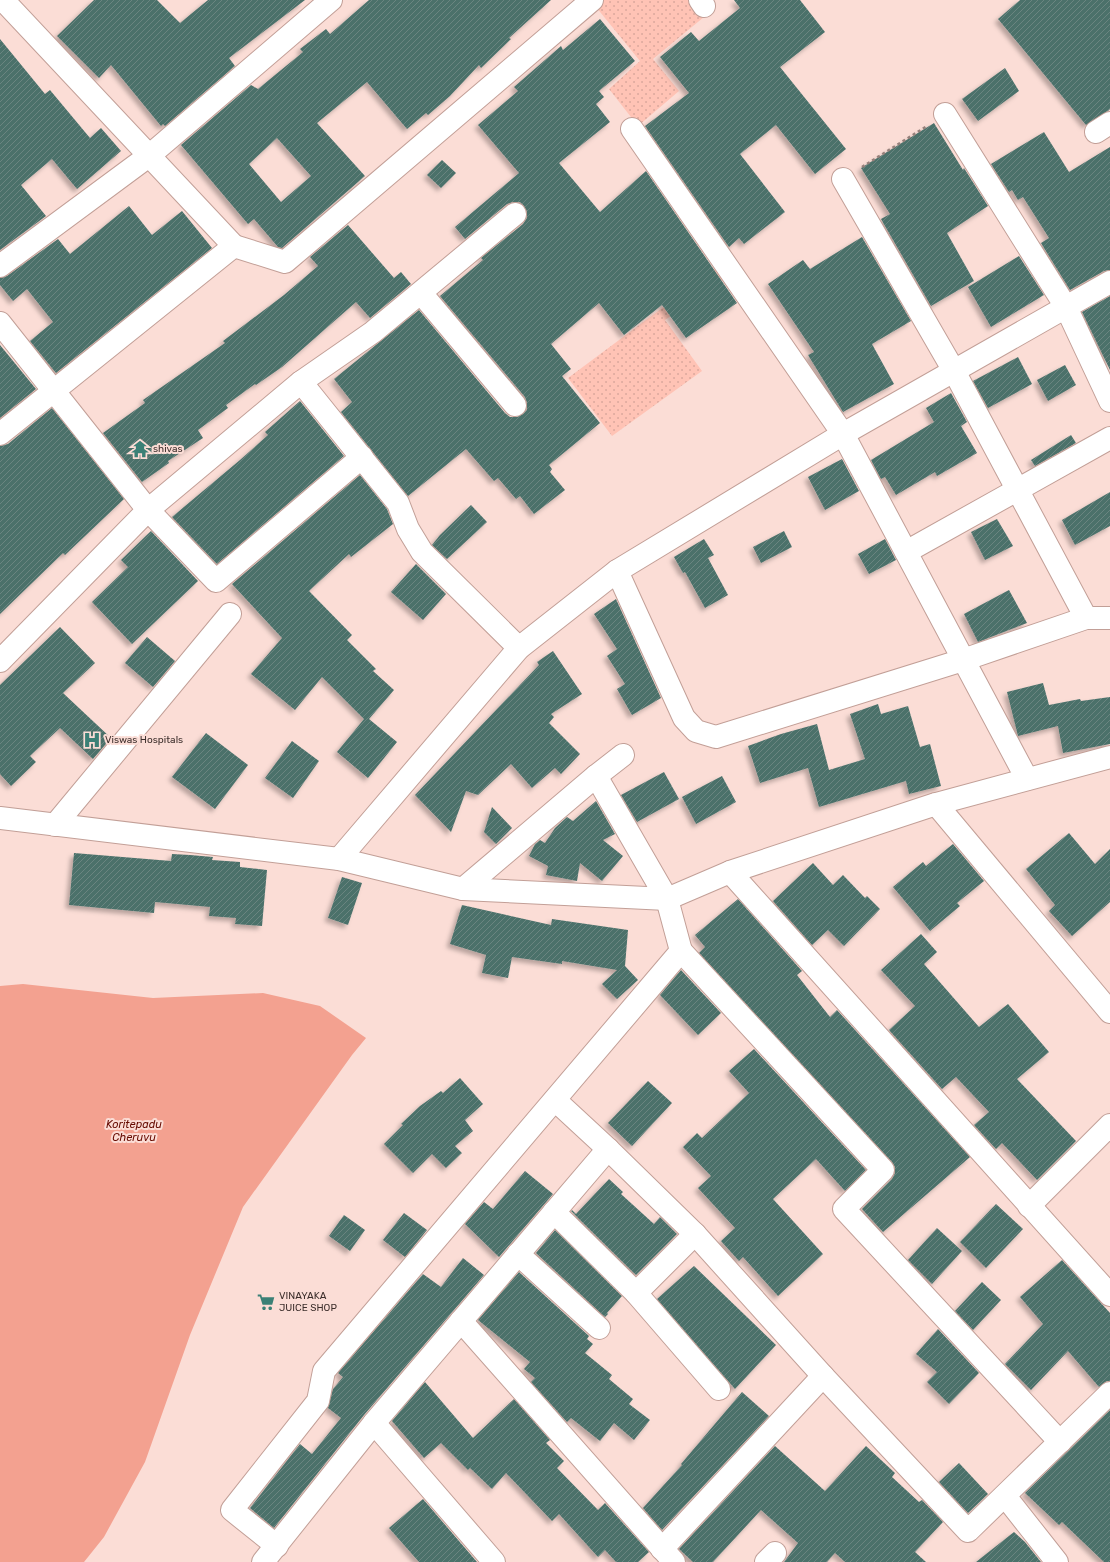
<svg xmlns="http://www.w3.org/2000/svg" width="1110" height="1562" viewBox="0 0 1110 1562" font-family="Rubik,sans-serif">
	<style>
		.grass { fill: url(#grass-dots) }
		.water { fill: #f3a190 }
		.building { fill: url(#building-hatch); fill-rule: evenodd; filter: url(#shadow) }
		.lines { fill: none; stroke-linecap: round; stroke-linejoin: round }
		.minor-casing { stroke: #c29f97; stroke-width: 24 }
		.path { stroke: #96807b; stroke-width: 2.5; stroke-dasharray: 3 3; stroke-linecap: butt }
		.minor { stroke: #fff; stroke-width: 22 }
		.labels { text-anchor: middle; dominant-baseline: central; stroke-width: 4; stroke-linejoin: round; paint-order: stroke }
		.poi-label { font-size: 10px; fill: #3d2f2c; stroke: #fbddd6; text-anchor: start }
		.water-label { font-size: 11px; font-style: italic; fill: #660a00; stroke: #fbddd6 }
	</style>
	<defs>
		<pattern id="grass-dots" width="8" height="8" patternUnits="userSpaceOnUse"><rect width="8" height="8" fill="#ffc3b5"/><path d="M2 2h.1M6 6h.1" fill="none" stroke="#dba89c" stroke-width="1.8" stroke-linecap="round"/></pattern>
		<pattern id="building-hatch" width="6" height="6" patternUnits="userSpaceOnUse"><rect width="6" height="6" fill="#4c716b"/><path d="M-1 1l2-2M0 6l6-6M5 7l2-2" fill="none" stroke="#6a8580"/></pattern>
		<filter id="shadow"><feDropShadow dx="-3.5" dy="3.5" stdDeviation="2" flood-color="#0004"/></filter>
	</defs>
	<rect width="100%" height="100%" fill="#fbddd6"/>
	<g class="grass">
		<polygon points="604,0 691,0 704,17 653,59 679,91 638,126 609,89 640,61 596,7"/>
		<polygon points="724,262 733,273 665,320 702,371 612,436 568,378"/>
	</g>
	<polygon class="water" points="23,984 153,998 263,993 320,1006 366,1038 352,1055 243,1207 190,1335 145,1462 104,1537 84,1562 0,1562 0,986"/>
	<g class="building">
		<polygon points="94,0 157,0 180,23 208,0 305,0 229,58 235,66 165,126 163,124 161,126 111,65 99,78 57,36"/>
		<path d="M369,0h182l-42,38 2,1 -30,29 -2,-3 -29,31 -22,19 -2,-2 -19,16 -40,-47 -50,41 48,53 -83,72 -4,-1 -24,-28 -6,5 -67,-79 70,-60 7,4 45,-37 -3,-3 26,-20 4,5zM277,138l34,38 -30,26 -32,-38z"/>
		<polygon points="734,0 800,0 825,32 780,67 846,149 815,174 776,125 740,154 785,212 744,244 739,238 729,247 645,126 689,93 660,57 691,32 699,41 740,8"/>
		<polygon points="1020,0 1110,0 1110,109 1108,111 1086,125 998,19"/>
		<polygon points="600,19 635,61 599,91 604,97 596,104 610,122 559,163 600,212 646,171 737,303 686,338 662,305 624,335 599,303 551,344 571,369 562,376 600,423 549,465 552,469 550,472 565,490 534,514 520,496 516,499 498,478 494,481 466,449 408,496 341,412 352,402 334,379 419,310 505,413 510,417 517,417 523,414 527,410 527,403 525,397 440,296 483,260 481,258 523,224 527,218 527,212 524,206 520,202 513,202 507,204 465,239 455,227 519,173 478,125 518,91 514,87 537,67 561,46 563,50"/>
		<polygon points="0,39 45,94 50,90 90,138 101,128 121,151 77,189 52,159 21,185 46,216 0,250"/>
		<polygon points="1005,68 1019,91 978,121 962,99"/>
		<polygon points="934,123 963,170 964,168 988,206 947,233 974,281 931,306 881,219 890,214 861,168"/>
		<polygon points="1044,132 1069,172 1110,147 1110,270 1104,271 1070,290 1041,243 1049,238 1023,197 1018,200 1012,190 1009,192 991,164"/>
		<polygon points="442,160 456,173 441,188 427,175"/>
		<polygon points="129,206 152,235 182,211 212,248 56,373 30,341 53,322 27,289 13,301 0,285 0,278 7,276 58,239 70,254"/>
		<polygon points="348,225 394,278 401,272 411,284 370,318 356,302 282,367 256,385 255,384 226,405 228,408 198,430 203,438 168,461 169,463 142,482 103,433 145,403 143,400 225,343 223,341 284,295 318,266 310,257"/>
		<polygon points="862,237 911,321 872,344 894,384 843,412 808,355 814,352 768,284 803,260 810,269"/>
		<polygon points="1019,256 1044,295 991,327 968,287"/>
		<polygon points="1110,296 1110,370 1082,312"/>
		<polygon points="0,345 36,389 0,418"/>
		<polygon points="1018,357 1032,384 988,408 973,381"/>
		<polygon points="1065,365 1076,385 1048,401 1037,380"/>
		<polygon points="951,393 967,422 961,426 977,453 937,476 935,472 896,495 885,477 881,479 871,460 934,422 926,408"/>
		<polygon points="300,401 344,456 217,564 172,517 240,460 268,435 265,432"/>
		<polygon points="52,408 124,499 65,555 63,553 0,614 0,446 8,444"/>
		<polygon points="1071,435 1076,443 1035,466 1031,460"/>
		<polygon points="842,459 859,491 825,510 808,477"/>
		<polygon points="360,475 387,509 393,524 351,557 349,554 309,591 352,635 347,640 376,669 373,671 394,690 369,719 397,742 368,778 337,752 364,719 322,677 295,710 251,674 282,638 232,584"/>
		<polygon points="1110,492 1110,526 1075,545 1062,520"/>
		<polygon points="471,505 487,522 447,559 432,545 440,535"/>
		<polygon points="997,519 1013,546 985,560 971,532"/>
		<polygon points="151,531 198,581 132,644 92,602 128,567 121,560"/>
		<polygon points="784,531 792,547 761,563 753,547"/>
		<polygon points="704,539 714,555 708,558 728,595 705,608 685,572 683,573 674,557"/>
		<polygon points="885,539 896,560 869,574 858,554"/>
		<polygon points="416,564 446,594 423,620 391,592"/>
		<polygon points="1009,590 1027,623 978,642 964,614"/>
		<polygon points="616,599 661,698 632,715 617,689 625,684 607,656 617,649 594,614"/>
		<polygon points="60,627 95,663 63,693 111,738 93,759 60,728 30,756 36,762 11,786 0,774 0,685"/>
		<polygon points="147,637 175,661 153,687 125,663"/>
		<polygon points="553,651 582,694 551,714 554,717 549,723 580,754 561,774 555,768 532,788 511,764 478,795 466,791 451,832 415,795 539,665 537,662"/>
		<polygon points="1043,683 1049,705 1080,699 1081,701 1110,697 1110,744 1063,753 1058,726 1018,736 1007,692"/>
		<polygon points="878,704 881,714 908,706 920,747 930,744 941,786 909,794 906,781 819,807 808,768 760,783 748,746 781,734 817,724 829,770 865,759 850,714"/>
		<polygon points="206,733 248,765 215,809 172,777"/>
		<polygon points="292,741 319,761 293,798 265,778"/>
		<polygon points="664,772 679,799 637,822 621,795"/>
		<polygon points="722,776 736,802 696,824 682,797"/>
		<polygon points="596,801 615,834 603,840 623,856 602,881 580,863 577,881 546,875 548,866 529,856 535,844 540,840 545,843 555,828 567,817 573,821"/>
		<polygon points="492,807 512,828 496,844 484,832"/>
		<polygon points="1069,833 1095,864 1110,849 1110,902 1072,936 1049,911 1055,905 1026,869"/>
		<polygon points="953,844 984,881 957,903 960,906 930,931 893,887 923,862 926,866"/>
		<polygon points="74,853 171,861 172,854 190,855 213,857 212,860 240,862 240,867 267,870 262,926 235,924 236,918 209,916 210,907 155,902 154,913 69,905"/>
		<polygon points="813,863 833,885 843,875 865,898 867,896 880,909 844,946 828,930 812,945 773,901"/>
		<polygon points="342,877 362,883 348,925 328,918"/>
		<polygon points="738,899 802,971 797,975 830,1017 837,1010 970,1157 883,1232 862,1209 892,1179 895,1173 895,1167 892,1162 699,953 705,947 695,935"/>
		<polygon points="462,905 551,925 552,919 628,930 625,966 638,980 617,999 602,984 617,970 562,961 562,964 512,957 508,978 482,973 486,955 450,944"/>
		<polygon points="921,934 937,952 924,964 979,1027 1008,1004 1049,1052 1017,1079 1076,1141 1037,1180 1002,1143 996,1149 974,1125 989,1112 956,1077 942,1089 889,1030 915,1006 881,970"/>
		<polygon points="681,970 721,1013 698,1035 660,995"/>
		<polygon points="754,1049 866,1170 845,1191 816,1159 773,1199 823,1254 778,1296 743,1257 739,1261 721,1241 735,1228 698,1188 711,1176 683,1147 697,1133 702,1138 749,1093 729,1071"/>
		<polygon points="460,1078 483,1104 465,1120 473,1131 455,1146 462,1153 446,1168 432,1154 413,1173 384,1144 403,1125 401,1124 420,1106 441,1091 443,1093"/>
		<polygon points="648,1081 672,1103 632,1146 608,1123"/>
		<polygon points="525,1171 553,1194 499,1257 465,1224 484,1202 493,1209"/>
		<polygon points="609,1179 623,1192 621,1194 654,1224 660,1217 677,1234 636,1275 571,1211 572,1210 576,1214"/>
		<polygon points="996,1204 1023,1229 986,1268 960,1242"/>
		<polygon points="404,1213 427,1230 405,1257 383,1240"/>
		<polygon points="344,1215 365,1230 350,1251 329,1236"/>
		<polygon points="937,1228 962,1251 932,1284 908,1260"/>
		<polygon points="555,1230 622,1296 607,1313 608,1314 605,1317 536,1253"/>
		<polygon points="463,1258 484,1275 364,1415 274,1528 250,1508 300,1444 312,1454 341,1418 328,1408 333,1389 343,1377 338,1373 423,1274 441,1287"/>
		<polygon points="1062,1260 1110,1313 1110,1381 1107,1381 1099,1387 1068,1351 1031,1390 1005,1364 1043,1324 1020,1297"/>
		<polygon points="694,1266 776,1345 735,1389 657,1299"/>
		<polygon points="519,1272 589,1336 587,1339 593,1344 585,1353 612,1375 609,1379 633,1399 629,1404 650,1420 634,1440 614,1423 600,1441 571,1418 567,1422 531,1382 535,1378 524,1369 530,1362 478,1320"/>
		<polygon points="982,1282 1001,1300 973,1330 955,1311"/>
		<polygon points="938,1329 979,1373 949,1404 927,1382 937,1372 916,1354"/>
		<polygon points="425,1382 473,1438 514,1399 550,1440 546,1443 564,1461 557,1468 598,1510 605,1503 649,1552 638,1562 616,1562 605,1550 598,1557 559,1514 552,1521 506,1473 492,1489 470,1468 468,1470 441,1443 424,1458 392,1421"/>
		<polygon points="742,1392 769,1416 662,1530 643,1508 682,1465 681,1464"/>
		<polygon points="1110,1410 1110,1562 1104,1562 1062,1522 1059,1525 1025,1493"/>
		<polygon points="775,1446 825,1491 866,1446 895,1473 892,1477 919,1502 922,1500 943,1522 915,1552 926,1562 845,1562 835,1553 827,1562 784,1562 798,1543 761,1510 713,1562 693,1562 679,1549"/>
		<polygon points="959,1463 988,1494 968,1513 939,1482"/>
		<polygon points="423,1499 477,1562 419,1562 389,1528"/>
		<polygon points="1014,1532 1025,1542 1041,1562 976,1562"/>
	</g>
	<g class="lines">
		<g class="minor-casing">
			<g id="minor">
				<polyline points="700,0 704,6"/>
				<polyline points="945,114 1066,307 1110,401"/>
				<polyline points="632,129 843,434 1027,779"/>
				<polyline points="1096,132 1110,123"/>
				<polyline points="843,179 954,371 1086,618"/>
				<polyline points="234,246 285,262 592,0"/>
				<polyline points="0,266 150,155 331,0"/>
				<polyline points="421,293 515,405"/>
				<polyline points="0,323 148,510 0,661"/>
				<polyline points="301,382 398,503 408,529 422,552 519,648"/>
				<polyline points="0,434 234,246 3,0"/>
				<polyline points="362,457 216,581 148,510 301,382 373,332 515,214"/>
				<polyline points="906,552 1110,438"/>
				<polyline points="617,571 684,718 696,731 716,737 963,660 1086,618 1110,618"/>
				<polyline points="936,804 1110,1012"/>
				<polyline points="0,818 339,859 463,889 667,899 730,872 936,804 1110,757"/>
				<polyline points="55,825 230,614"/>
				<polyline points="339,859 519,648 617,571 843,434 1110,282"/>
				<polyline points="730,872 1110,1295"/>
				<polyline points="463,889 596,776 623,755"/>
				<polyline points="681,951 883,1170 844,1209 1060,1442"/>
				<polyline points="555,1100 608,1149 695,1234 823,1376 968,1531 1110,1393"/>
				<polyline points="1029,1206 1110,1125"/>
				<polyline points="554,1212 636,1293"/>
				<polyline points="695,1234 636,1293 719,1389"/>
				<polyline points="518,1254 599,1328"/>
				<polyline points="461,1321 674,1562"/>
				<polyline points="374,1423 494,1562"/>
				<polyline points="1005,1496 1057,1562"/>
				<polyline points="277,1546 232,1510 318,1401 324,1371 681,951 667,899 596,776"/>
				<polyline points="662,1549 823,1376"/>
				<polyline points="263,1562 374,1423 608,1149"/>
				<polyline points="766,1562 775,1553"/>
			</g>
		</g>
		<polyline class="path" points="862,167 927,126"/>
		<use href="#minor" class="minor"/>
	</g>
	<defs>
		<g id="temple-bare" transform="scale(1.38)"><path d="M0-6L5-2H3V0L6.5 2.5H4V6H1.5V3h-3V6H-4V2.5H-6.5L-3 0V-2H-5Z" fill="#3b8076" stroke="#fbddd6" stroke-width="2.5" paint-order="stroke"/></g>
		<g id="hospital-bare" transform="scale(1.38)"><path d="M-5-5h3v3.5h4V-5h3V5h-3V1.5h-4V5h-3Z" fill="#3b8076" stroke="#fbddd6" stroke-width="2.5" paint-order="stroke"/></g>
		<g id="supermarket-bare" transform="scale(1.38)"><path d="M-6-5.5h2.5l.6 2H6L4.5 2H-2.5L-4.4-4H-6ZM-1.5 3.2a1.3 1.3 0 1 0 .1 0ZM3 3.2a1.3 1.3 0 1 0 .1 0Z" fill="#3b8076" stroke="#fbddd6" stroke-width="2.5" paint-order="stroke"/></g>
	</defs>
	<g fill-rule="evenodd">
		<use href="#temple-bare" x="140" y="449"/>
		<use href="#hospital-bare" x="92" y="740"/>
		<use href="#supermarket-bare" x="266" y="1302"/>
	</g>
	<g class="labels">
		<g class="poi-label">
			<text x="153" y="449">shivas</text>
			<text x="105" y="740">Viswas Hospitals</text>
			<text x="279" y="1296">VINAYAKA<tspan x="279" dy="12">JUICE SHOP</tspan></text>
		</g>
		<g class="water-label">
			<text x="134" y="1124">Koritepadu<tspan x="134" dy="13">Cheruvu</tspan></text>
		</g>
	</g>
</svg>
